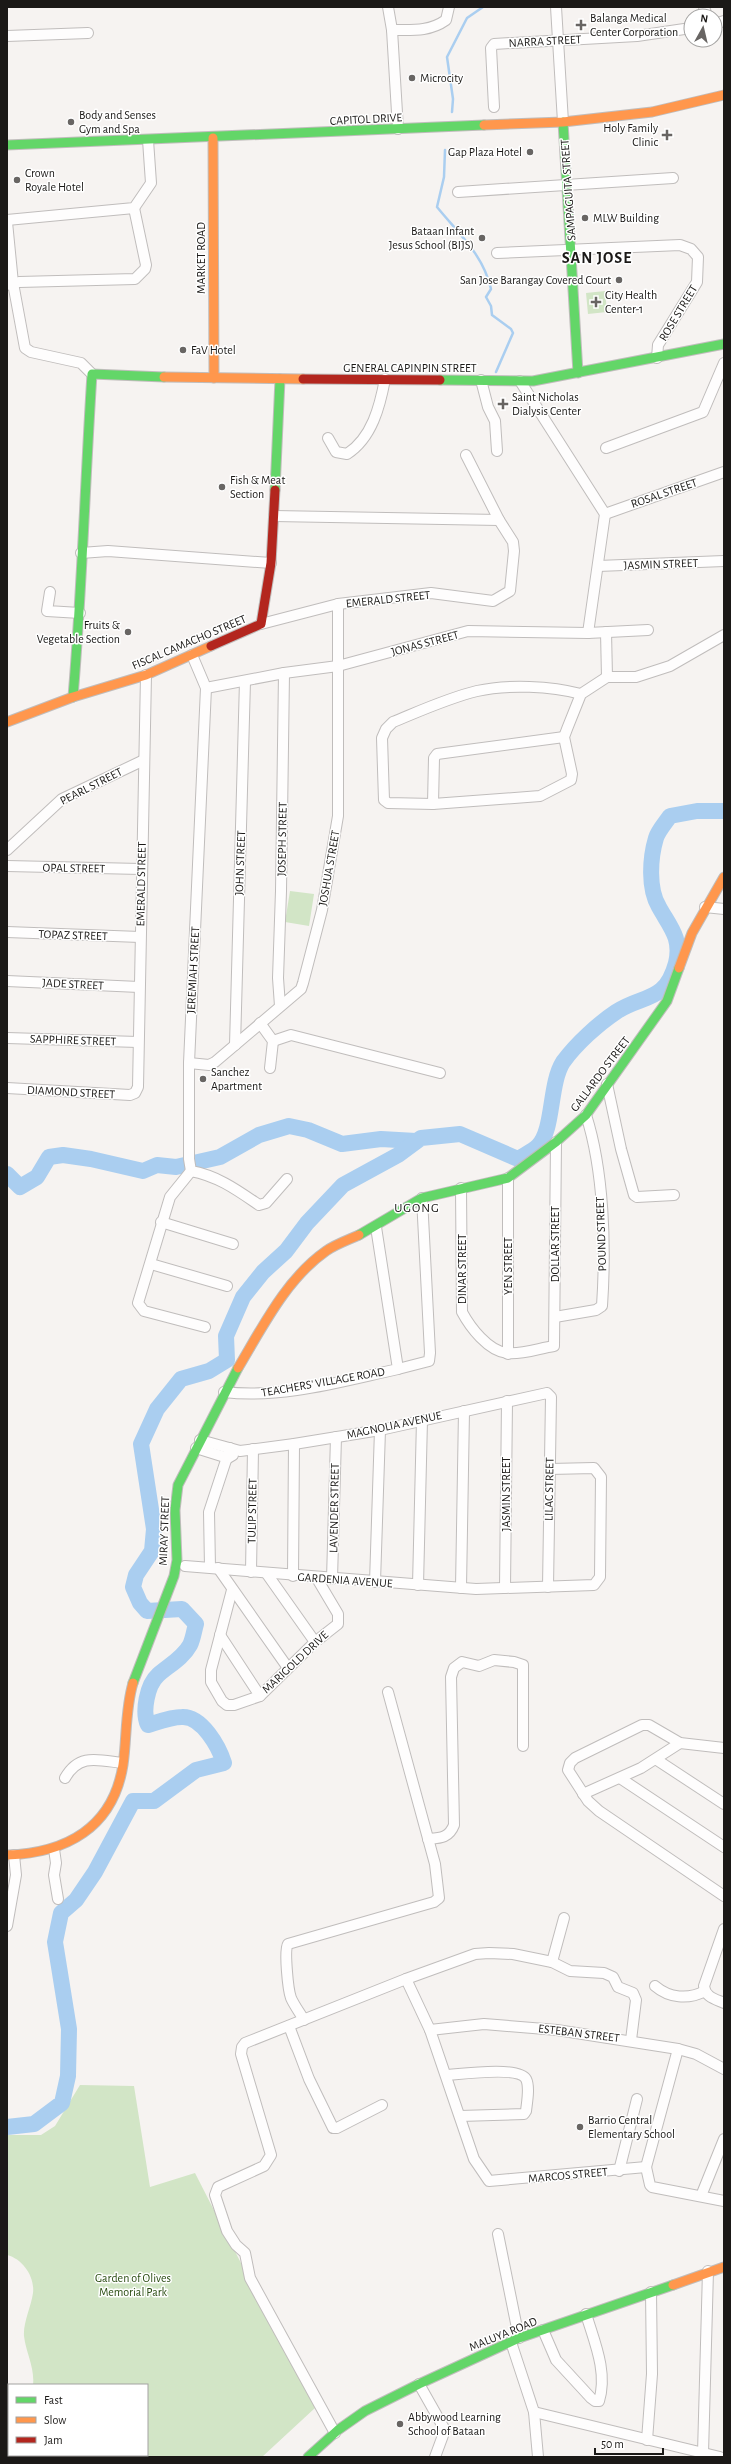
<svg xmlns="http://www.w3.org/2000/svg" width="731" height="2464" viewBox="0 0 731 2464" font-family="'Alegreya Sans',sans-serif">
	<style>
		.green { fill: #d2e5c6 }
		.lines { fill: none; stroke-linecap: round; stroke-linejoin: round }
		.stream { stroke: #aacef0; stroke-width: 2.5 }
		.river { stroke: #aacef0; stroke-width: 16 }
		.street-casing { stroke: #c0bdbc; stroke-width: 12 }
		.fast-casing { stroke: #c0bdbc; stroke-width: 11 }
		.slow-casing { stroke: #c0bdbc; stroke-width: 11 }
		.jam-casing { stroke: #c0bdbc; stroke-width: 11 }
		.street { stroke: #fefdfd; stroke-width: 10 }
		.fast { stroke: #63d668; stroke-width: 9 }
		.slow { stroke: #ff974d; stroke-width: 9 }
		.jam { stroke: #b3261e; stroke-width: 9 }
		.poi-dot { fill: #686563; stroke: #fff; stroke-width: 1.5 }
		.labels { text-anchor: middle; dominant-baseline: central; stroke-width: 3; stroke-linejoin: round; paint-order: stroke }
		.poi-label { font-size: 12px; fill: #1b1917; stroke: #fff; text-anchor: start }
		.street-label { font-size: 12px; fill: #1b1917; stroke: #fff }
		.park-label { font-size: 12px; fill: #294c11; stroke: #fff }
		.neighbourhood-label { font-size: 13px; letter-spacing: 1px; fill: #1b1917; stroke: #fff }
		.district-label { font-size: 16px; font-weight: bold; letter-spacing: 1px; fill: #1b1917; stroke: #fff }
	</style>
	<rect width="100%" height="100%" fill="#f6f3f1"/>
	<g class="green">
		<polygon points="605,291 607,312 588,314 586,293"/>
		<polygon points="290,891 314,894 309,926 285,922"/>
		<path d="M80,2085l54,1 16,101 45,-14 120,235 -53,49h-230l-1,-2h116v-70h-114c2,-17 -7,-32 -9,-49 -1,-13 7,-29 9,-43 2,-16 -10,-34 -26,-38v-120h34l14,-9z"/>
	</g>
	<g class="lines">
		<g class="stream">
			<polyline points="452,112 453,99 447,57 467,18 483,7"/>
			<path d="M445,150l-1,27 -7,30c21,26 46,47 54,82l-5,8 5,9 1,9 19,14 2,4 -17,39"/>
		</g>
		<g class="river">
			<polyline points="7,1174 20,1187 37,1177 49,1157 63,1155 91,1159 143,1171 157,1165 176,1167 220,1157 259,1135 289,1126 308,1130 342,1144 381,1139 416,1141"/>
			<path d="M7,2127l27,-3 28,-21 6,-27 1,-47 -14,-87 6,-29 15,-13 19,-28 38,-71h21l42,-31 28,-7c-5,-16 -22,-47 -42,-46 -11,0 -24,5 -34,8 -6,-13 -1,-40 10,-50 10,-9 25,-17 32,-30 3,-6 4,-14 6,-21l-14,-15 -35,2 -7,-8 -7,-16 3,-12 16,-24 2,-22 -13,-85 16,-35 24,-30 28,-8 18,-11 -1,-24 17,-39 20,-25 23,-21 21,-28 36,-38 55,-30 23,-17 39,-4 58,25c6,-4 15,-8 20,-13 16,-16 11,-62 25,-84 13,-18 35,-38 53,-50 28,-18 49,-9 60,-49 6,-25 -6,-36 -17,-56 -11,-18 -9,-49 -3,-69 2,-7 10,-16 14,-22l27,-5h27"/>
		</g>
		<g class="street-casing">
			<g id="street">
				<polyline points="388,7 392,30 398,129"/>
				<polyline points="556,7 563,122"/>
				<polyline points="704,7 707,16"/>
				<polyline points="715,24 724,21"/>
				<path d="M392,30c20,0 37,2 54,-10l3,-13"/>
				<polyline points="7,36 88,33"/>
				<polyline points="494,107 491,48 494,44 637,36 691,28"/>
				<polyline points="458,192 673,178"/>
				<polyline points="7,220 134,208 151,183 148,140"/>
				<polyline points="7,222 13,283 25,348 31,352 81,363 92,374"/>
				<polyline points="497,253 680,245 691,249 698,257 697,282 658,345 657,358"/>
				<polyline points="7,285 19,282 135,279 145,269 146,265 134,208"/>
				<polyline points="481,380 488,407 495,421 497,451"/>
				<polyline points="520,381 605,514 588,633"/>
				<path d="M328,438l8,14 11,2c25,-16 33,-48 38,-75"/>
				<polyline points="606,448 703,412 724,363"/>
				<polyline points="605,514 724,472"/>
				<polyline points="274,516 499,520"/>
				<polyline points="81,553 108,551 271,563"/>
				<polyline points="598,566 724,561"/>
				<polyline points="50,592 47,611 80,613"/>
				<polyline points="261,624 338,604 431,593 493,601 510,591 514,551 513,542 499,520 466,455"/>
				<polyline points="606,632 607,677"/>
				<path d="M192,655l14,33 -17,375v96l2,12c27,5 46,19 68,34l7,-2 21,-24"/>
				<polyline points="607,677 636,677 670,666 724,635"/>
				<polyline points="206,688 284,673 338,666 468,631 588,633 648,630"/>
				<path d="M581,694c-30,-8 -73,-10 -104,-3 -29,7 -57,20 -84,31l-7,7 -4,9 2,62 4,3 45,1 107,-8 31,-16 1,-6 -8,-37 3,-8 14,-35 26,-17"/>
				<polyline points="433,804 434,758 437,754 564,737"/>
				<polyline points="7,850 62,799 144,760"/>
				<polyline points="7,866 141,869"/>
				<polyline points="705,907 724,909"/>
				<polyline points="7,932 140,937"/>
				<polyline points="7,981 139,987"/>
				<polyline points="280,1006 278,978 281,891 284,673"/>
				<polyline points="260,1023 273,1041 270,1068"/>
				<polyline points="7,1038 138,1042"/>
				<polyline points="273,1041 291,1035 440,1073"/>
				<polyline points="235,1045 245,681"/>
				<polyline points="189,1063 209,1065 215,1062 301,989 303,983 322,910 338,816 338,604"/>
				<polyline points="607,1084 621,1149 634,1195 637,1197 674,1195"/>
				<polyline points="7,1088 130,1095 135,1093 138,1087 146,675"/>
				<polyline points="191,1171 170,1197 138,1303 144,1311 205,1327"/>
				<polyline points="508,1178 508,1354"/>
				<path d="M461,1188l1,124c8,15 26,39 45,41 14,2 33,-5 47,-7l2,-204"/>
				<polyline points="161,1222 233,1244"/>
				<polyline points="151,1264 227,1286"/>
				<path d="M555,1317l41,-7 6,-4c4,-59 2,-135 -16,-191"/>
				<polyline points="398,1369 429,1361 430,1353 422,1198"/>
				<path d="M224,1392c58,7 118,-11 174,-23l-22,-142"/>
				<polyline points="200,1440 240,1451 294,1444 380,1430 547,1393 551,1397 548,1587"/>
				<polyline points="196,1448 228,1458 233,1455"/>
				<polyline points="185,1566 476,1589 594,1585 600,1577 601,1477 594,1468 550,1469"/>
				<polyline points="210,1567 209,1512 230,1448"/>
				<polyline points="218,1568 288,1668"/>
				<polyline points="251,1572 253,1449"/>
				<polyline points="267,1574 315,1642"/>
				<polyline points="293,1576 294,1444"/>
				<polyline points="332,1579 336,1437"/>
				<polyline points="375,1582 380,1430"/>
				<polyline points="418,1585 422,1420"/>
				<polyline points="461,1588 464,1411"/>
				<polyline points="505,1588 507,1401"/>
				<polyline points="232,1590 211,1670 211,1682 222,1701 227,1705 234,1705 260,1696 315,1642 338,1624 338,1614 316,1577"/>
				<polyline points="220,1635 260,1696"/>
				<polyline points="724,1748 680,1743 649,1725 642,1725 575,1758 570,1763 568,1770 588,1801 599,1811 724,1896"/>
				<polyline points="657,1760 724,1804"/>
				<path d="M65,1778c14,-25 33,-18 57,-15"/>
				<polyline points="620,1778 724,1847"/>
				<polyline points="583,1794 641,1768 680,1743"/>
				<path d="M428,1839c12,-1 21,-1 26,-14l-3,-148 3,-9 8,-6 17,4 15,-6 20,2 9,3v81"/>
				<polyline points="54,1849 56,1863 54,1875 58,1899"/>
				<polyline points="7,1926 16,1875 14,1855"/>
				<path d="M724,1929l-20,57c1,11 11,13 20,17"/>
				<polyline points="552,1962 564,1918"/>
				<polyline points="406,1979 430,2030 474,2159 489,2181 646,2167"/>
				<path d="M655,1986c14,12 33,14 50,5"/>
				<path d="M304,2020c-4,-7 -10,-15 -13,-22 -3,-8 -7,-48 -3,-54l146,-42 5,-4 -4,-34 -47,-172"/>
				<polyline points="289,2026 309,2079 333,2128 337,2128 382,2105"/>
				<polyline points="430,2030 484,2024 557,2030 678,2049 696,2054 724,2069"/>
				<path d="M447,2075c14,-1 72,-9 79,4 4,8 1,23 0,32l-2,3 -64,2"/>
				<polyline points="646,2167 678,2049"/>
				<polyline points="646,2167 650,2185 652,2187 724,2201"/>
				<polyline points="619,2171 637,2099"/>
				<polyline points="701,2196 724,2139"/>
				<polyline points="498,2234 519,2338"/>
				<path d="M543,2330l13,30 35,38 4,3h4c9,-29 -5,-60 -13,-87"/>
				<polyline points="511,2342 534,2412 538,2457"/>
				<polyline points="419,2384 445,2430 435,2457"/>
				<polyline points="534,2412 720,2457"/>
				<polyline points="335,2433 250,2278 245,2253 236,2245 227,2231 215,2195 218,2187 264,2166 271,2155 241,2054 242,2047 245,2043 406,1979 475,1954 489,1953 513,1954 552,1962 570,1971 604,1973 613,1977 618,1987 633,1993 636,2000 631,2040"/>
				<polyline points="647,2440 652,2374 651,2292"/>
				<polyline points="703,2453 708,2271"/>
			</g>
		</g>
		<g class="fast-casing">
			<g id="fast">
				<polyline points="563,122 578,373"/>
				<polyline points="7,145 484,125"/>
				<polyline points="440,380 533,381 724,344"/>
				<polyline points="275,490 280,379"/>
				<path d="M73,697c9,-107 12,-215 19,-323l72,3"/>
				<polyline points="359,1235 422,1198 508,1178 556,1142 586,1115 667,1001 679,968"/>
				<polyline points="133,1683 174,1576 177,1560 175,1510 178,1485 238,1368"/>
				<polyline points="308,2457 338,2430 365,2411 419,2384 519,2338 673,2285"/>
			</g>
		</g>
		<g class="slow-casing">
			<g id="slow">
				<polyline points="484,125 563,122 652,112 724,95"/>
				<polyline points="213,138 214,378"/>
				<polyline points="164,377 303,379"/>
				<polyline points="7,722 73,697 146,675 211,646"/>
				<polyline points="679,968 692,933 724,877"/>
				<path d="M238,1368c24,-40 48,-89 88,-117 10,-7 22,-11 33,-16"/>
				<path d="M7,1855c59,-2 106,-27 116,-90 4,-27 2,-55 10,-82"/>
				<polyline points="673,2285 724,2267"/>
			</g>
		</g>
		<g class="jam-casing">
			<g id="jam">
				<polyline points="303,379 440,380"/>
				<polyline points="211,646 261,624 271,563 275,490"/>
			</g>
		</g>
		<use href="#street" class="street"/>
		<use href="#fast" class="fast"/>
		<use href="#slow" class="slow"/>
		<use href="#jam" class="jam"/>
	</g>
	<g class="poi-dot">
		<path d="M579 19h4v4h4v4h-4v4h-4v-4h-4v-4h4z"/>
		<circle cx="412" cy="78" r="4"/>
		<circle cx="71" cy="122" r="4"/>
		<path d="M665 129h4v4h4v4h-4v4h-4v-4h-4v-4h4z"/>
		<circle cx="530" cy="152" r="4"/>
		<circle cx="17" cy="180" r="4"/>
		<circle cx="585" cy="218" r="4"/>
		<circle cx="482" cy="238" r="4"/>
		<circle cx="619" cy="280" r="4"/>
		<path d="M594 296h4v4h4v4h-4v4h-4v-4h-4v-4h4z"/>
		<circle cx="183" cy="350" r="4"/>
		<path d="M501 398h4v4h4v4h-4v4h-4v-4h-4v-4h4z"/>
		<circle cx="222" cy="487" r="4"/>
		<circle cx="128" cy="632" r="4"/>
		<circle cx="203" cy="1079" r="4"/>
		<circle cx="580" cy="2127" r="4"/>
		<circle cx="400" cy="2424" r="4"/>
	</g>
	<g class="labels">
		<g class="poi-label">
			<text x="590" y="18">Balanga Medical<tspan x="590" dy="14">Center Corporation</tspan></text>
			<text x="420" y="78">Microcity</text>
			<text x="79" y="115">Body and Senses<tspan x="79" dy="14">Gym and Spa</tspan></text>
			<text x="658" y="128" text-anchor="end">Holy Family<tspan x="658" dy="14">Clinic</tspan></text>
			<text x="522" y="152" text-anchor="end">Gap Plaza Hotel</text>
			<text x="25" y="173">Crown<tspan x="25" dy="14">Royale Hotel</tspan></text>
			<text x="593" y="218">MLW Building</text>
			<text x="474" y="231" text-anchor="end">Bataan Infant<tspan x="474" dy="14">Jesus School (BIJS)</tspan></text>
			<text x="611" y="280" text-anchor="end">San Jose Barangay Covered Court</text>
			<text x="605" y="295">City Health<tspan x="605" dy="14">Center-1</tspan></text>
			<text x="191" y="350">FaV Hotel</text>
			<text x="512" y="397">Saint Nicholas<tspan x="512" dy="14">Dialysis Center</tspan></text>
			<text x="230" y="480">Fish &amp; Meat<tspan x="230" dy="14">Section</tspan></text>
			<text x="120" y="625" text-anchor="end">Fruits &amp;<tspan x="120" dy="14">Vegetable Section</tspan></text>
			<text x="211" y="1072">Sanchez<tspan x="211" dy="14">Apartment</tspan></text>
			<text x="588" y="2120">Barrio Central<tspan x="588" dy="14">Elementary School</tspan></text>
			<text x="408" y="2417">Abbywood Learning<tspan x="408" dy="14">School of Bataan</tspan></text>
		</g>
		<g class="street-label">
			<text transform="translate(545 41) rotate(-3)">NARRA STREET</text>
			<text transform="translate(366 119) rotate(-3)">CAPITOL DRIVE</text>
			<text transform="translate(568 190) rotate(-94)">SAMPAGUITA STREET</text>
			<text transform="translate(201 258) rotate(-90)">MARKET ROAD</text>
			<text transform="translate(678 313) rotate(-59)">ROSE STREET</text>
			<text x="410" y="368">GENERAL CAPINPIN STREET</text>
			<text transform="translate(664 493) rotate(-19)">ROSAL STREET</text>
			<text transform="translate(661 564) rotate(-2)">JASMIN STREET</text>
			<text transform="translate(388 599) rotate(-6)">EMERALD STREET</text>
			<text transform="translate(189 642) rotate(-23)">FISCAL CAMACHO STREET</text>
			<text transform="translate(425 643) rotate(-15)">JONAS STREET</text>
			<text transform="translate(91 786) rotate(-27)">PEARL STREET</text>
			<text transform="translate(282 839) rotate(-89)">JOSEPH STREET</text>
			<text transform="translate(240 863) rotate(-88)">JOHN STREET</text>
			<text transform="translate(74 868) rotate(1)">OPAL STREET</text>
			<text transform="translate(329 868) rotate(-80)">JOSHUA STREET</text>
			<text transform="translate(141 884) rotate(-89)">EMERALD STREET</text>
			<text transform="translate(73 935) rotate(2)">TOPAZ STREET</text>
			<text transform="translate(193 970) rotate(-87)">JEREMIAH STREET</text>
			<text transform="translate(73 984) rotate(3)">JADE STREET</text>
			<text transform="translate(73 1040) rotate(2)">SAPPHIRE STREET</text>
			<text transform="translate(600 1074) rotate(-53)">GALLARDO STREET</text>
			<text transform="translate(71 1092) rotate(3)">DIAMOND STREET</text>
			<text transform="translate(601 1234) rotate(-92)">POUND STREET</text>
			<text transform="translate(555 1244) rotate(-90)">DOLLAR STREET</text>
			<text transform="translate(508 1266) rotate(-90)">YEN STREET</text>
			<text transform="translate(462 1269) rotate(-90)">DINAR STREET</text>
			<text transform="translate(323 1382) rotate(-10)">TEACHERS' VILLAGE ROAD</text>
			<text transform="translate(394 1425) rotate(-12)">MAGNOLIA AVENUE</text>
			<text transform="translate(549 1489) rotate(-89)">LILAC STREET</text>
			<text transform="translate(506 1494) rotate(-90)">JASMIN STREET</text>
			<text transform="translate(334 1508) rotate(-89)">LAVENDER STREET</text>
			<text transform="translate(252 1511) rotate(-89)">TULIP STREET</text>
			<text transform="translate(164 1531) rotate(-88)">MIRAY STREET</text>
			<text transform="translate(345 1580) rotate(4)">GARDENIA AVENUE</text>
			<text transform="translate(295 1662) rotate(-43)">MARIGOLD DRIVE</text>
			<text transform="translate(579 2033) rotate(7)">ESTEBAN STREET</text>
			<text transform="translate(568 2175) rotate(-5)">MARCOS STREET</text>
			<text transform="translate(503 2334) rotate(-22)">MALUYA ROAD</text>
		</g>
		<g class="park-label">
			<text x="133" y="2278">Garden of Olives<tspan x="133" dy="14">Memorial Park</tspan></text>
		</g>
		<g class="neighbourhood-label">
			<text x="417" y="1208">UGONG</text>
		</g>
		<g class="district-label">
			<text x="597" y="258">SAN JOSE</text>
		</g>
	</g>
	<rect width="731" height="2464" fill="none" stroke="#1b1917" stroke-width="16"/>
	<rect x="8" y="2384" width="140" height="72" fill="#ffffff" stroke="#a4a3a2"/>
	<rect x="16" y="2397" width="20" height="6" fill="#63d668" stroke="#a4a3a2"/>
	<text x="44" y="2404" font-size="12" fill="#1b1917">Fast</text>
	<rect x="16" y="2417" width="20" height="6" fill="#ff974d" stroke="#a4a3a2"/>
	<text x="44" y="2424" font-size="12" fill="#1b1917">Slow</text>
	<rect x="16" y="2437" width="20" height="6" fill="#b3261e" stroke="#a4a3a2"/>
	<text x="44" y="2444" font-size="12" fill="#1b1917">Jam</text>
	<g transform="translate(703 28) rotate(8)"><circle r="19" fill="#ffffff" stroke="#a4a3a2"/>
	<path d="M0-3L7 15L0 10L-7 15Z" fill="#686563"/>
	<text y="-6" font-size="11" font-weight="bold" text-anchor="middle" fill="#1b1917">N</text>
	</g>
	<path d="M595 2448v6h68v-6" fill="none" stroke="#1b1917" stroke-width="2"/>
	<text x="601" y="2448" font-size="12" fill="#1b1917" stroke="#ffffff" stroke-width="3" paint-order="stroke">50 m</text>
</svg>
